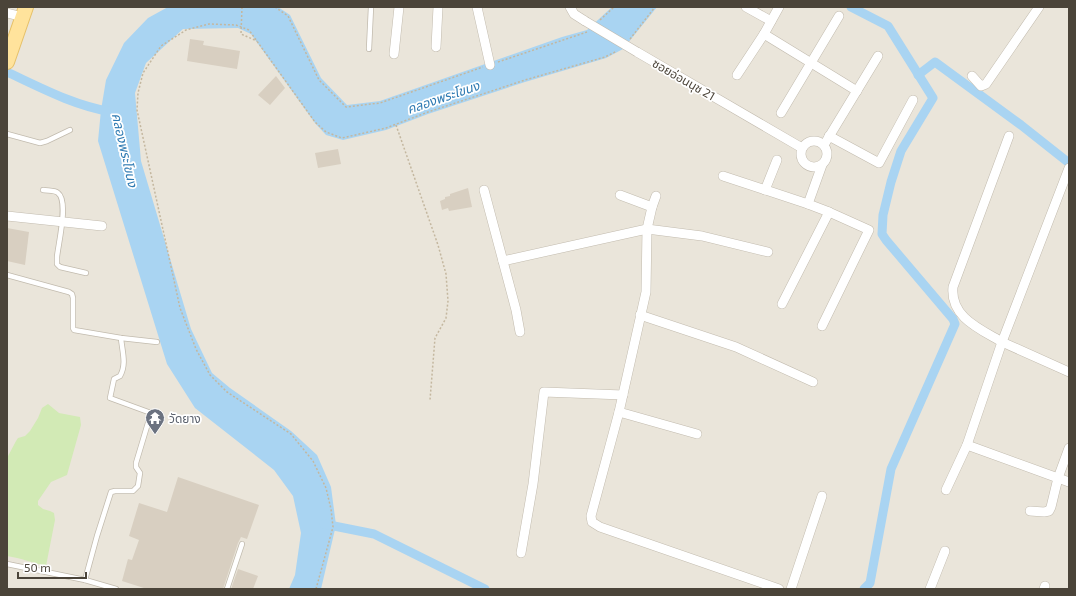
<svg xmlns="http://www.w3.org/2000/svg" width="1076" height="596" viewBox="0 0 1076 596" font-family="'Exo 2','Noto Sans Thai',sans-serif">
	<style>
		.residential { fill: #eae5da }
		.green { fill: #d2eab5 }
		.water { fill: #a9d4f2 }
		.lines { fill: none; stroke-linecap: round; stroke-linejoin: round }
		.canal { stroke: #a9d4f2; stroke-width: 9 }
		.building { fill: #d8cfc1 }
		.service-casing { stroke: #c2bbae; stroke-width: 6 }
		.minor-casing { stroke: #c2bbae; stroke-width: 10 }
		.primary-casing { stroke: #e6c16a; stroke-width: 16 }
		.path { stroke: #c4b79f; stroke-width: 1.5; stroke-dasharray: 2 2; stroke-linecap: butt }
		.service { stroke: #fff; stroke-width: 4.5 }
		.minor { stroke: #fff; stroke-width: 9 }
		.primary { stroke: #ffe39c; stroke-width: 14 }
		.minor-bridge-casing { stroke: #c2bbae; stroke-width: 10; stroke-linecap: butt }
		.minor-bridge { stroke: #fff; stroke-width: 9 }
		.labels { text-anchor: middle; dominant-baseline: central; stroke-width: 3.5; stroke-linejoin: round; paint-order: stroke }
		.street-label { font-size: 12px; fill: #4b4439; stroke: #fff }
		.worship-label { font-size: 12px; fill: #5b616d; stroke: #fff; text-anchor: start }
		.water-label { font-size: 13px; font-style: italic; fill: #2e7ab2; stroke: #fff }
	</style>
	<rect width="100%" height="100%" fill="#f6f3ec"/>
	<rect class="residential" x="7" y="7" width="1062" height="582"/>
	<path class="green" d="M48,404l11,9 21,4 1,8 -14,50 -16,7 -13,19v4l5,4 7,2 4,2 1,7 -9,46c-13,-3 -25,-8 -39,-10v-98l9,-17 2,-3 7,-2 5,-5 8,-13 4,-10z"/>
	<polygon class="water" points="168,7 278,7 290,15 321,78 347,105 380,101 562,37 587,30 612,7 657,7 623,49 606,58 525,82 428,114 386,130 343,140 326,135 315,123 251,34 238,28 183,29 146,63 135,93 141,161 191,329 212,373 230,388 291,431 317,455 331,487 336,525 321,589 289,589 295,575 301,533 293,496 274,470 195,408 167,364 98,141 101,110 106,80 124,43 148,18"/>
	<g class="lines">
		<g class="canal">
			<polyline points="851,7 888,26 933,98 901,151 891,182 883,215 882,234 886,240 953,319 955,324 891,469 870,583 864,589"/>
			<path d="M7,72c34,16 68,34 105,40"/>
			<polyline points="918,75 935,62 1021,125 1069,163"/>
			<polyline points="324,524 374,534 485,589"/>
		</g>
	</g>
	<g class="building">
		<polygon points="190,39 204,41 203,45 240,51 237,69 187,61"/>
		<polygon points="276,76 285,88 270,105 258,95"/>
		<polygon points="338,149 341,164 318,168 315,153"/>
		<polygon points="468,188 472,207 449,211 448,208 442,210 440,201 445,199 445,197 450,196 450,194"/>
		<polygon points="7,228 29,232 25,265 7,261"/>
		<polygon points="178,477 259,505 247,539 241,537 238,543 223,589 147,589 122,581 128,559 132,560 139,540 129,536 139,503 167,512"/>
		<polygon points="238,569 258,576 253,589 231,589"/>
	</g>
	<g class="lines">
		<g class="service-casing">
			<g id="service">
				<polyline points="369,49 371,7"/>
				<polyline points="7,134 40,143 47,141 70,130"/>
				<path d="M43,190c5,1 12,0 15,3 11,8 0,52 -1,64v7l3,3 26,6"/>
				<polyline points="7,275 69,292 72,294 73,298 73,328 74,330 121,338 157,342"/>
				<polyline points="7,564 85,580 116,589"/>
				<path d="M85,580l12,-44 14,-44 4,-1h18l5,-5 2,-13 -4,-6v-4l15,-50 -41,-15 4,-19 6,-3c7,-12 2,-25 1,-38"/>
				<polyline points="227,589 242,544"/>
			</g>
		</g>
		<g class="minor-casing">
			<g id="minor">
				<polyline points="477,7 490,65"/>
				<polyline points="570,7 574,14 585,21"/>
				<polyline points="746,7 771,21"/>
				<polyline points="7,13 23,17"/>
				<polyline points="764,34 779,7"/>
				<polyline points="436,47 438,7"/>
				<polyline points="637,52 802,148"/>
				<polyline points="394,54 399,7"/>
				<polyline points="737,75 764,34 857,91"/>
				<polyline points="972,76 981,86 986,84 1039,7"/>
				<polyline points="781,113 839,16"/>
				<polyline points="829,136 879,163 913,100"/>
				<circle cx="814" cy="154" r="13"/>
				<polyline points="824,145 878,56"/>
				<polyline points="822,165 808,204 829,212 869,230 822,326"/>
				<polyline points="1069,168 1002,342 1069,372"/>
				<polyline points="723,176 808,204"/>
				<polyline points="484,190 516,310 520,332"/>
				<polyline points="765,190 777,160"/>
				<polyline points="620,195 652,207"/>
				<polyline points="656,196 652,207 647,229 646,292 619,412 591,516 592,522 600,527 779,589"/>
				<polyline points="7,216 102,226"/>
				<polyline points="503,261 647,229 702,236 768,252"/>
				<polyline points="782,304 829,212"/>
				<polyline points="640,315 736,347 813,382"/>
				<polyline points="619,412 697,434"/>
				<polyline points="967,445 1069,482"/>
				<path d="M946,490l21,-45 35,-103c-22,-13 -52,-25 -49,-55l56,-151"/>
				<polyline points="1030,511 1044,512 1049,511 1051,507 1058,478 1069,448"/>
				<polyline points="521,553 533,484 544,392 623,395"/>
				<polyline points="791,589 822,496"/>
				<polyline points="930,589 945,551"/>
				<polyline points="1044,589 1045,586"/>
			</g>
		</g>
		<g class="primary-casing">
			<polyline id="primary" points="7,62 26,7"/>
		</g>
		<g class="path">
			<polyline points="242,7 241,34 257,41"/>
			<polyline points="275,7 288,16 319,80 346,107 380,103 483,67"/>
			<polyline points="600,20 614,7"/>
			<polyline points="630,39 655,7"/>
			<polyline points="498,62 587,32"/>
			<polyline points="396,125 438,245 446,274 448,301 446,318 435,338 430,400"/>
			<polyline points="316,589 333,527 331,509 326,488 313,461 291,434 227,392 210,375 196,349 180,308 137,110 138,93 143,73 161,46 186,30 209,24 236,25 249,30 315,122 326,132 342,138 386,128 428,112 525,80 605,57 617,51"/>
		</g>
		<use href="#service" class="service"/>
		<use href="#minor" class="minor"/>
		<use href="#primary" class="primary"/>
		<g class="minor-bridge-casing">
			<polyline id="minor-bridge" points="585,21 637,52"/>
		</g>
		<use href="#minor-bridge" class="minor-bridge"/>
	</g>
	<defs>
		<g id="temple-pin" transform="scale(1)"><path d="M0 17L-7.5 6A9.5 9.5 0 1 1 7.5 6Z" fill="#6b7280" stroke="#fff"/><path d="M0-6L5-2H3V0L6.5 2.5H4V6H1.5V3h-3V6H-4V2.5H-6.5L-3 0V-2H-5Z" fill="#fff"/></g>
	</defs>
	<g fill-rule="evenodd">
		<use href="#temple-pin" x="155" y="418"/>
	</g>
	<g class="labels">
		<g class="street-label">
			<text transform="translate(684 79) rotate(30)">ซอยอ่อนนุช 21</text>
		</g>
		<g class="worship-label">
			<text x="169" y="418">วัดยาง</text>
		</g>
		<g class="water-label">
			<text transform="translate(443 97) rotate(-19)">คลองพระโขนง</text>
			<text transform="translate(125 150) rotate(77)">คลองพระโขนง</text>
		</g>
	</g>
	<rect width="1076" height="596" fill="none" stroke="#4b4439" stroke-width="16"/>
	<path d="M18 572v6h68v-6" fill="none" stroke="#4b4439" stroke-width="2"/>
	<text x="24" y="572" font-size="12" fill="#4b4439" stroke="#ffffff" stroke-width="3" paint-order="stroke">50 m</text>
</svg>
